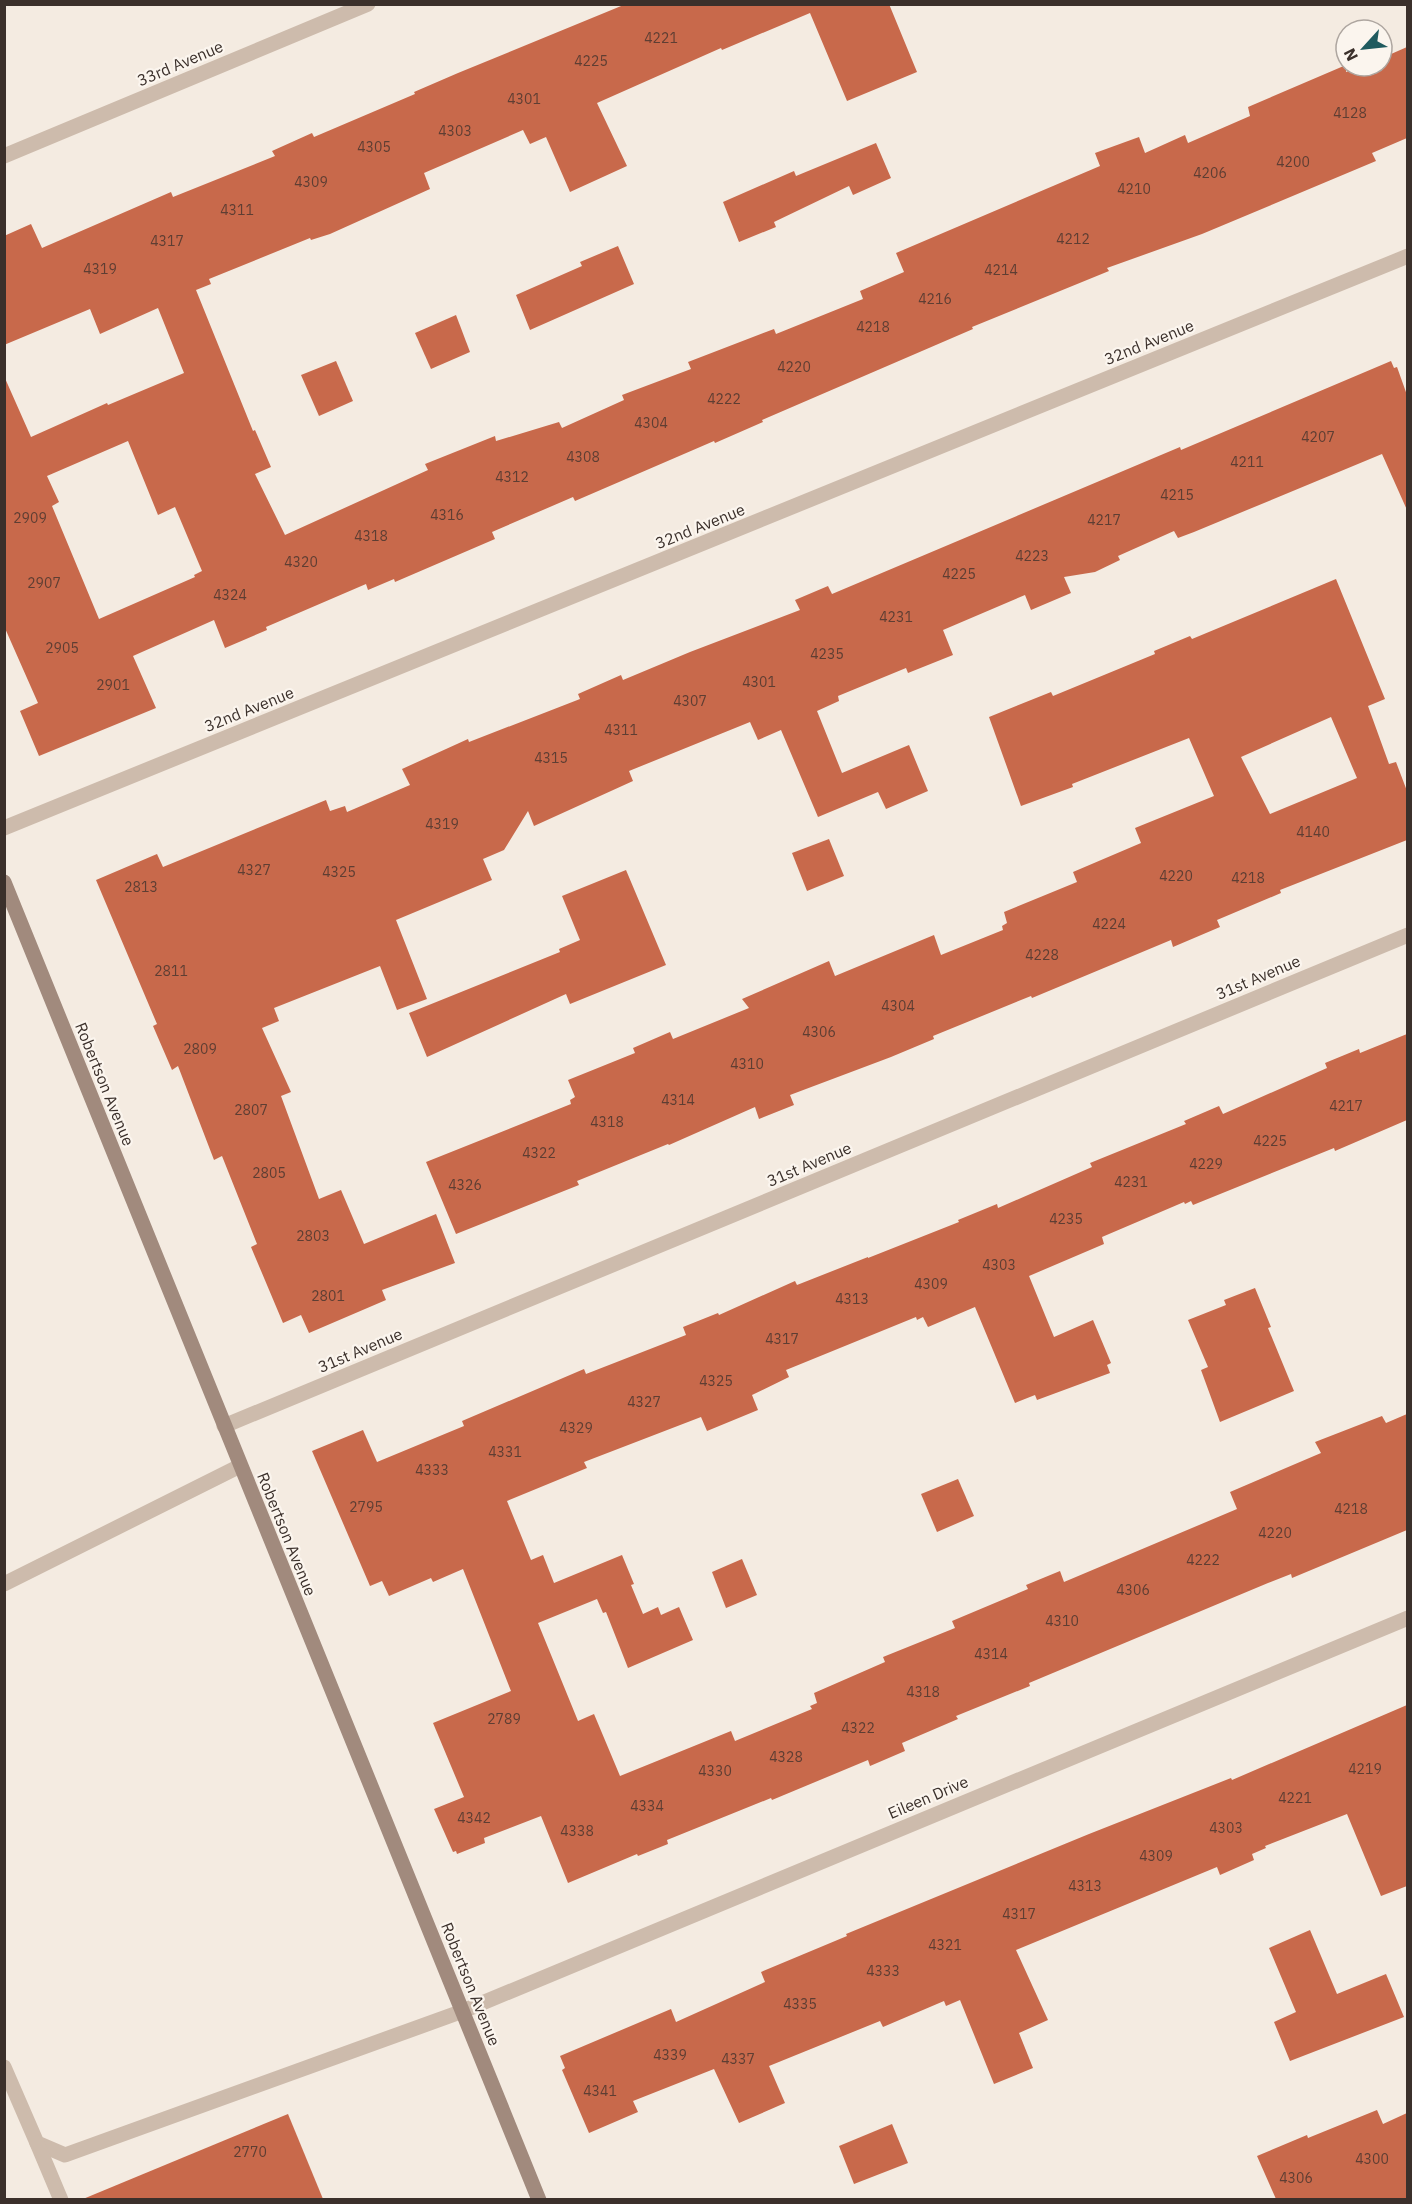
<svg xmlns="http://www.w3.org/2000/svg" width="1412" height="2204" viewBox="0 0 1412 2204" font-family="'IBM Plex Sans',sans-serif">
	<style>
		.building { fill: #c8694b; fill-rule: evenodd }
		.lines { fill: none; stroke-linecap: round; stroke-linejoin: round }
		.lane { stroke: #cdbbac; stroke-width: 15 }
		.street { stroke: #cdbbac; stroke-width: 15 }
		.secondary { stroke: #a18a7d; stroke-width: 15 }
		.labels { text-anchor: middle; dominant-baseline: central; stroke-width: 4.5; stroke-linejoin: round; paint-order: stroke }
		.number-label { font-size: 14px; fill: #5e3e33 }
		.street-label { font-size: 16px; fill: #3b302b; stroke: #fbf5ee }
	</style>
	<rect width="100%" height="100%" fill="#f4ebe1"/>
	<g class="building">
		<path d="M626,4h263l28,68 -70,29 -37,-88 -88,37 -1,-2 -124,55 30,63 -57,26 -24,-55 -16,7 -7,-14 -99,43 6,16 -100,45 -19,6 -1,-2 -101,41 2,5 -15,6 57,141 2,-1 16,37 -16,7 30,61 143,-65 -3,-6 70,-28 1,5 63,-19 3,6 62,-28 -2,-5 69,-26 -3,-7 86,-33 2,5 87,-35 -3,-8 44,-19 -8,-19 204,-87 -5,-13 44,-16 6,16 40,-18 3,8 62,-27 -2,-9 98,-42v7l16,-6h20v-8l25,-11v91l-35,15 4,8 -174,73 -95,34 2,3 -137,56 1,2 -211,91 1,2 -48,21 -1,-2 -139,60 -2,-4 -81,35 3,7 -100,43 -1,-3 -26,11 -2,-6 -100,43 1,3 -42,18 -11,-28 -81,36 23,52 -117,48 -19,-45 18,-8 -34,-77v-250l27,61 76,-34 1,2 76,-32 -26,-65 -58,26 -10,-25 -86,36v-109l27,-12 11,24 129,-56 2,5 102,-41 -3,-5 40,-18 2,4 101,-43 -1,-2 44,-19zM128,441l30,74 17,-8 27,64 -8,4 1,2 -96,42 -47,-113 7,-4 -12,-26z"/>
		<polygon points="876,143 891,178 853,195 849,186 774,222 776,227 739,242 723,202 794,171 796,176"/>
		<polygon points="618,246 634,284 530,330 516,295 582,266 580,262"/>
		<polygon points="456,315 470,352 431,369 415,333"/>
		<polygon points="336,361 353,401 319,416 301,375"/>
		<polygon points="1391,361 1394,368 1397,367 1407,395 1407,510 1382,454 1194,532 1178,538 1174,531 1118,556 1120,560 1095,572 1064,577 1071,593 1031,610 1025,595 943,630 953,655 908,673 906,668 838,696 839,701 817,711 842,773 909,745 928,791 886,809 878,792 818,817 781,730 758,740 750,722 629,771 633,781 534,826 528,811 504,850 483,859 492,880 396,920 427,999 397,1010 380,966 274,1008 279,1021 262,1028 291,1092 281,1096 319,1199 341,1190 364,1244 436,1214 455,1263 382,1290 386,1300 309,1333 301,1315 283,1323 251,1247 257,1244 222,1156 214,1160 178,1066 172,1070 153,1026 157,1024 96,880 157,854 163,867 326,800 330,811 345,806 347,812 410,785 402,769 468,739 469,742 580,699 578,694 621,675 623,680 690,652 800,610 795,600 828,586 832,594 1142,463 1180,447 1181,450"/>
		<path d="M1336,579l49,120 -17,7 21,58 7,-2 11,29v49l-127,50 1,3 -64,27 3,7 -47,20 -2,-7 -139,58 -1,-2 -98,40 1,3 -43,18 -101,38 4,10 -35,14 -4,-12 -86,38 -1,-1 -91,37 2,4 -123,49 -30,-72 145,-58 -1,-4 5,-3 -7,-17 67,-27 -2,-5 37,-16 3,7 76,-31 -7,-9 87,-38 6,15 99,-41 7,20 62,-25 -1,-4 5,-3 -3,-11 73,-30 -4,-10 68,-29 -6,-15 79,-32 -25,-58 -117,46 1,3 -52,19 -32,-89 62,-25 2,4 102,-42 -1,-3 36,-15 2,3zM1331,717l26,61 -87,36 -29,-57z"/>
		<polygon points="829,839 844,876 807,891 792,853"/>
		<polygon points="626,870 666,965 570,1004 566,994 427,1057 409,1013 560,952 559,949 580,940 562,896"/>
		<polygon points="1407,1034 1407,1120 1335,1151 1334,1148 1193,1205 1191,1201 1185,1204 1184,1202 1102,1237 1104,1244 1029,1276 1054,1337 1093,1320 1111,1363 1107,1365 1110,1373 1037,1400 1035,1395 1015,1403 975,1307 928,1327 923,1317 917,1320 916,1317 786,1370 789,1377 752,1395 758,1410 707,1431 701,1417 584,1462 587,1468 507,1501 531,1560 543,1555 554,1583 622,1555 634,1584 631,1585 643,1614 658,1607 661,1615 679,1607 693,1640 628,1668 606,1612 603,1613 597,1599 538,1623 578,1721 594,1714 620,1776 731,1731 735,1741 812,1709 810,1706 817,1703 814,1693 885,1662 883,1657 955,1628 952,1621 1028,1589 1026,1585 1060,1571 1064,1582 1237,1509 1230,1492 1321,1453 1315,1442 1382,1416 1386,1423 1407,1414 1407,1530 1292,1578 1291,1574 1268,1583 1029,1683 1030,1686 956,1716 958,1719 902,1743 905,1751 870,1766 868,1760 772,1800 771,1798 667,1840 668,1844 638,1856 637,1854 568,1883 541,1816 484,1838 485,1843 457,1854 456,1851 453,1852 434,1809 464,1797 433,1723 511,1691 463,1569 433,1582 431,1578 389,1596 382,1581 370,1586 312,1451 363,1430 377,1462 464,1426 462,1421 584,1369 586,1374 686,1335 683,1327 718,1313 719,1315 795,1281 797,1285 868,1257 868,1258 959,1222 958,1220 997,1204 998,1208 1092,1167 1090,1163 1186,1124 1184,1121 1219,1106 1223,1114 1327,1068 1325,1063 1359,1049 1360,1053"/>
		<polygon points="1255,1288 1271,1327 1268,1328 1294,1391 1220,1422 1201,1370 1208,1367 1188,1320 1226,1305 1224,1300"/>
		<polygon points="958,1479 974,1516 937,1532 921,1494"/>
		<polygon points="742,1559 757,1595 726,1608 712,1572"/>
		<polygon points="1407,1705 1407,1886 1381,1896 1347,1814 1265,1846 1266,1848 1252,1854 1254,1860 1220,1875 1217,1867 1016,1950 1048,2020 1019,2033 1033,2068 994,2084 960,2000 946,2006 944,2001 883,2027 880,2021 769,2066 785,2103 739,2123 714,2069 633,2101 638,2112 589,2133 562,2070 565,2068 560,2056 671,2009 676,2022 765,1982 761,1972 847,1936 846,1934 1089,1834 1231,1778 1232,1780"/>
		<polygon points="1310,1930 1337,1994 1386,1974 1404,2017 1290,2061 1274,2022 1296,2012 1269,1948"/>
		<polygon points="1377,2110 1383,2124 1407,2113 1407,2199 1276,2199 1257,2156 1307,2135 1308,2138"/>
		<polygon points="288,2114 323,2199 83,2199"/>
		<polygon points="892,2124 908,2163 854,2184 839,2146"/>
	</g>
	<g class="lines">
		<g class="lane">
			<polyline points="4,1584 240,1466"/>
			<polyline points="4,2067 37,2143 65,2155 463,2011"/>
			<polyline points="37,2143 61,2200"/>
		</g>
		<g class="street">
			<polyline points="4,156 368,4"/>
			<polyline points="4,828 1408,256"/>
			<polyline points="224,1426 1408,935"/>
			<polyline points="463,2011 1408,1618"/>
		</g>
		<polyline class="secondary" points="4,882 539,2200"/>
	</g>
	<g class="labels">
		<g class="number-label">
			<text x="661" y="38">4221</text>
			<text x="591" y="61">4225</text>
			<text x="524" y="99">4301</text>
			<text x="1350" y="113">4128</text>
			<text x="455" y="131">4303</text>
			<text x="374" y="147">4305</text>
			<text x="1293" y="162">4200</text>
			<text x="1210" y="173">4206</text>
			<text x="311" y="182">4309</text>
			<text x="1134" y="189">4210</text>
			<text x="237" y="210">4311</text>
			<text x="1073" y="239">4212</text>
			<text x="167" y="241">4317</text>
			<text x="100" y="269">4319</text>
			<text x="1001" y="270">4214</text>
			<text x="935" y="299">4216</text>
			<text x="873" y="327">4218</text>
			<text x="794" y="367">4220</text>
			<text x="724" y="399">4222</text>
			<text x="651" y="423">4304</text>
			<text x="1318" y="437">4207</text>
			<text x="583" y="457">4308</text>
			<text x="1247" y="462">4211</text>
			<text x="512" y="477">4312</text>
			<text x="1177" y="495">4215</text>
			<text x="447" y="515">4316</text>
			<text x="30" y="518">2909</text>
			<text x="1104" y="520">4217</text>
			<text x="371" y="536">4318</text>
			<text x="1032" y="556">4223</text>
			<text x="301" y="562">4320</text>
			<text x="959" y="574">4225</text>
			<text x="44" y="583">2907</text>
			<text x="230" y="595">4324</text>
			<text x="896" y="617">4231</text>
			<text x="62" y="648">2905</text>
			<text x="827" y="654">4235</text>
			<text x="759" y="682">4301</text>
			<text x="113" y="685">2901</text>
			<text x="690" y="701">4307</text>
			<text x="621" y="730">4311</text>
			<text x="551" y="758">4315</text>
			<text x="442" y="824">4319</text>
			<text x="1313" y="832">4140</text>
			<text x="254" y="870">4327</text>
			<text x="339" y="872">4325</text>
			<text x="1176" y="876">4220</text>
			<text x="1248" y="878">4218</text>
			<text x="141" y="887">2813</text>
			<text x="1109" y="924">4224</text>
			<text x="1042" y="955">4228</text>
			<text x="171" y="971">2811</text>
			<text x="898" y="1006">4304</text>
			<text x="819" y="1032">4306</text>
			<text x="200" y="1049">2809</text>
			<text x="747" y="1064">4310</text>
			<text x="678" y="1100">4314</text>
			<text x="1346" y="1106">4217</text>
			<text x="251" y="1110">2807</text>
			<text x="607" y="1122">4318</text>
			<text x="1270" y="1141">4225</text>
			<text x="539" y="1153">4322</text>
			<text x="1206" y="1164">4229</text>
			<text x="269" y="1173">2805</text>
			<text x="1131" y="1182">4231</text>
			<text x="465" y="1185">4326</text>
			<text x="1066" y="1219">4235</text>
			<text x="313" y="1236">2803</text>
			<text x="999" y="1265">4303</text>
			<text x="931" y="1284">4309</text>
			<text x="328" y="1296">2801</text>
			<text x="852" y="1299">4313</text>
			<text x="782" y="1339">4317</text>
			<text x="716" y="1381">4325</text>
			<text x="644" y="1402">4327</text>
			<text x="576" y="1428">4329</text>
			<text x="505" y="1452">4331</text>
			<text x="432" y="1470">4333</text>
			<text x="366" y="1507">2795</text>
			<text x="1351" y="1509">4218</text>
			<text x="1275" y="1533">4220</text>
			<text x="1203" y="1560">4222</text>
			<text x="1133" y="1590">4306</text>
			<text x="1062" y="1621">4310</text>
			<text x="991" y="1654">4314</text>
			<text x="923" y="1692">4318</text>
			<text x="504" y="1719">2789</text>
			<text x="858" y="1728">4322</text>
			<text x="786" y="1757">4328</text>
			<text x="1365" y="1769">4219</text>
			<text x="715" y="1771">4330</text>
			<text x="1295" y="1798">4221</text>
			<text x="647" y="1806">4334</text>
			<text x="474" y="1818">4342</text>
			<text x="1226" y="1828">4303</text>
			<text x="577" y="1831">4338</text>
			<text x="1156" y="1856">4309</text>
			<text x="1085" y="1886">4313</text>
			<text x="1019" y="1914">4317</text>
			<text x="945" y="1945">4321</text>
			<text x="883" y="1971">4333</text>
			<text x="800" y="2004">4335</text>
			<text x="670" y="2055">4339</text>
			<text x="738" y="2059">4337</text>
			<text x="600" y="2091">4341</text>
			<text x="250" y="2152">2770</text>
			<text x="1372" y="2159">4300</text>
			<text x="1296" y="2178">4306</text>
		</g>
		<g class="street-label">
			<text transform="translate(180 63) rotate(-23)">33rd Avenue</text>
			<text transform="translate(1149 342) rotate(-22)">32nd Avenue</text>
			<text transform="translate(700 526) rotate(-22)">32nd Avenue</text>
			<text transform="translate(249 709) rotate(-22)">32nd Avenue</text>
			<text transform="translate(1258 977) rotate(-23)">31st Avenue</text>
			<text transform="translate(105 1084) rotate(68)">Robertson Avenue</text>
			<text transform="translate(809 1164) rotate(-23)">31st Avenue</text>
			<text transform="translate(360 1350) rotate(-23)">31st Avenue</text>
			<text transform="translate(287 1534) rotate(68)">Robertson Avenue</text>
			<text transform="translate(928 1797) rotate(-23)">Eileen Drive</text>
			<text transform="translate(471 1984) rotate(68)">Robertson Avenue</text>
		</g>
	</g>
	<rect width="1412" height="2204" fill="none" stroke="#3b302b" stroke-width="12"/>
	<g transform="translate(1364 48) rotate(243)"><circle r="28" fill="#fbf5ee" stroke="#aea6a0" stroke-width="1.5"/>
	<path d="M0-4.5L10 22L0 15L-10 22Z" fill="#1f5a5e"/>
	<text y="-9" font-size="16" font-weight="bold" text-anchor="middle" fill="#3b302b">N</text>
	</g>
</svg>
